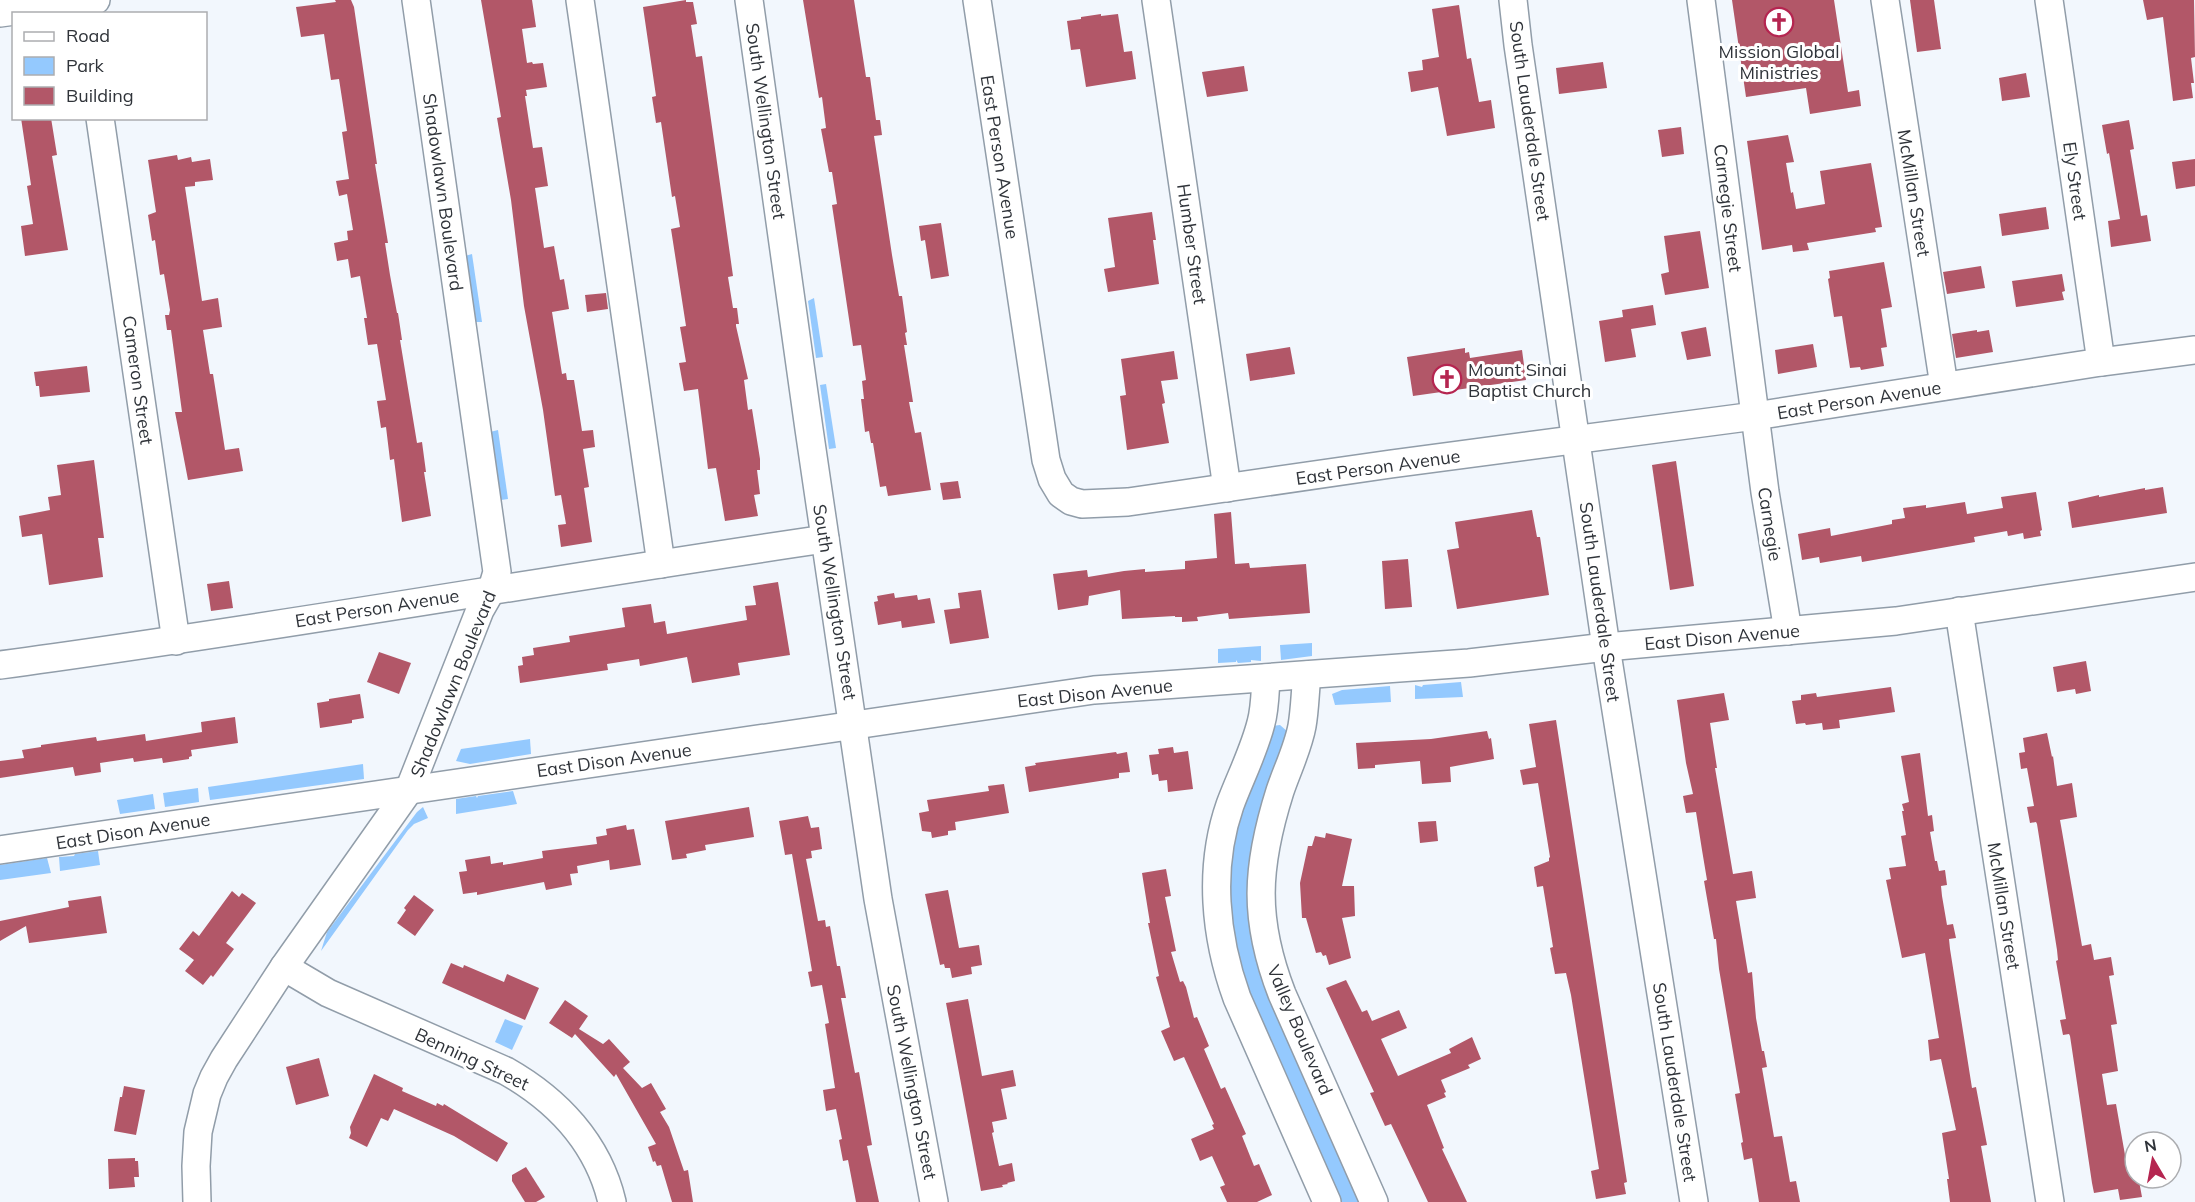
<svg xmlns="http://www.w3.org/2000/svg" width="2195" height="1202" viewBox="0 0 2195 1202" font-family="Mulish,sans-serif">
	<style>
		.green { fill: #94c9fe }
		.building { fill: #b25768 }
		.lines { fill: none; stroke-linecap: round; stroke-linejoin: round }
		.minor-casing { stroke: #919da9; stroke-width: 30 }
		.minor { stroke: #fff; stroke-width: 27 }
		.labels { text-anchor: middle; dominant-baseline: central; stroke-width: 6; stroke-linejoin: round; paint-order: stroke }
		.poi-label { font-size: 18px; fill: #2f3339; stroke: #fff }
		.street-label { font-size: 18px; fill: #2f3339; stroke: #fff }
	</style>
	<rect width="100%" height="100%" fill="#f2f7fd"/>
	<g class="green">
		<polygon points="472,254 482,322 476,322 465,256"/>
		<polygon points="814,298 823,357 816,358 808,301"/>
		<polygon points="826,384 836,448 829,449 820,385"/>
		<polygon points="498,430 508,499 501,500 490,432"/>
		<polygon points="1312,643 1312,656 1281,660 1280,645"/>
		<polygon points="1261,646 1261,661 1251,660 1251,662 1238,663 1236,660 1236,662 1218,663 1218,649"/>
		<polygon points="1461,682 1463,697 1415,699 1415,685 1422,687 1423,685"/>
		<polygon points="1390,686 1391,702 1335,705 1332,694 1342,690"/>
		<polygon points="1280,725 1288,732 1253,865 1364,1202 1337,1202 1245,996 1227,921 1233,834 1272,726"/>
		<polygon points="530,739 531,754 470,764 456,761 461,749"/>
		<polygon points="363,764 364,779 210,800 208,787"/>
		<polygon points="198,788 199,802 165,807 163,793"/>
		<polygon points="513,791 517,804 456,814 456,799 476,796 477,798 478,796"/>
		<polygon points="153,794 155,809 120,814 117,800"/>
		<polygon points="423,807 428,818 414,824 408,830 321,951 327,932 417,812"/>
		<polygon points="98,851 100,865 60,871 59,857 74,856 75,854"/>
		<polygon points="47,858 51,873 0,880 0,865"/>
		<polygon points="505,1019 523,1026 512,1050 495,1042"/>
	</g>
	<g class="building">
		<polygon points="335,0 351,0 354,7 377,164 375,164 388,243 385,243 390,275 397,313 398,313 402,340 400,340 417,443 422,442 426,472 424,472 431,516 402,522 394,459 390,460 386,427 381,428 377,401 386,400 377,344 368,345 364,318 367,318 360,276 351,278 348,259 337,261 334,243 348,240 347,231 353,230 347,194 339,196 336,181 349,179 342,132 347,131 339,79 331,80 324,34 301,37 296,7 336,2"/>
		<polygon points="481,0 532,0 536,27 522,29 527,63 532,62 533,64 543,63 547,87 526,90 527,96 525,96 533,148 542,147 548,186 535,188 544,248 554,246 560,280 564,279 569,309 552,312 562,374 566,373 567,380 574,380 582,431 593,430 595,447 583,449 589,487 584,488 592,542 561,547 558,525 566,524 561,495 555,496 543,410 524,306 511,200 497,118 501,117"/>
		<polygon points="686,0 686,2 693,2 697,24 691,25 696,57 702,56 733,276 728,277 733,308 737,308 739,324 736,324 736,326 748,379 744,380 748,410 752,409 760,459 760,470 757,470 760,494 754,495 758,516 725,521 716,468 708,469 698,389 684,391 679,363 686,362 680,327 686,326 671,229 680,227 675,196 672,197 661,122 656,123 652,97 656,96 643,7"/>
		<polygon points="803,0 854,0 866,77 870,77 876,120 880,120 882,135 874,136 892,255 899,296 902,296 907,332 905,333 907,345 904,345 913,402 909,402 915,433 921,432 931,490 888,496 886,486 880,487 873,443 871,443 869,431 865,432 861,399 864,399 862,381 866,380 861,345 853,346 849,319 832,205 837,204 832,172 829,172 821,129 826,128 822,97 819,98"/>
		<polygon points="1732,0 1834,0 1848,92 1859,90 1861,106 1810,114 1806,88 1746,97"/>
		<polygon points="1910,0 1934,0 1941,49 1917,52"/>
		<polygon points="2143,0 2194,0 2195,57 2191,58 2194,83 2191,83 2193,98 2173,101 2163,17 2147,20"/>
		<polygon points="1459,5 1467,59 1471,58 1479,102 1491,100 1495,128 1447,136 1438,87 1411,92 1408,72 1423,70 1422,60 1439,57 1432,9"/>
		<polygon points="1101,14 1101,16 1118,14 1124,52 1132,51 1136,79 1086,87 1080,49 1071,50 1067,21 1081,19 1081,17"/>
		<polygon points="1603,62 1607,88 1559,94 1556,68"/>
		<polygon points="1244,66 1248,91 1207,97 1202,72"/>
		<polygon points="2026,73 2030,97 2002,101 1999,78"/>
		<polygon points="21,118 51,118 57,155 52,156 68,250 25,256 21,226 33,224 27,186 31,185"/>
		<polygon points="2129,120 2134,149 2130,150 2141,216 2147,215 2151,241 2111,247 2108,221 2120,219 2109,153 2107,154 2102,125"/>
		<polygon points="1681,127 1684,154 1662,157 1658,130"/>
		<polygon points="1788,135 1794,162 1786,163 1791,193 1793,192 1796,209 1825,204 1820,171 1871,163 1882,227 1875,228 1876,232 1807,243 1809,250 1793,252 1792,245 1762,250 1747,141"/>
		<polygon points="177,155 178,160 191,157 192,162 210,159 213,180 195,182 195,186 185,187 202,301 218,298 222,327 203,330 210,374 213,374 225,450 239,448 243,471 188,480 175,412 182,412 171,330 167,330 165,315 169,315 170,310 164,274 160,275 155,240 152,241 148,215 156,212 148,160"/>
		<polygon points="2195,159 2195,186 2176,189 2172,162"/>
		<polygon points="2046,207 2049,229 2002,236 1999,214"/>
		<polygon points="1152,212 1156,240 1153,240 1159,284 1108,292 1104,269 1115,267 1108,218"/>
		<polygon points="941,223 949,276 931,279 925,240 921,241 919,226"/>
		<polygon points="1700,231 1709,288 1665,295 1661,274 1669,272 1664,236"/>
		<polygon points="1884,262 1892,307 1881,309 1887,347 1881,348 1884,366 1861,370 1860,367 1850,368 1842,316 1834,317 1828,279 1830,278 1829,271"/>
		<polygon points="1981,266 1985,288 1947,294 1943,272"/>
		<polygon points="2062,274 2065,291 2062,292 2064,300 2016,307 2012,281"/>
		<polygon points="606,293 608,309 587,312 585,295"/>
		<polygon points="1653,305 1656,325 1631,329 1636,357 1605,362 1599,321 1623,317 1622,310"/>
		<polygon points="1706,327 1711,356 1687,360 1681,332"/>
		<polygon points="1977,330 1977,332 1989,330 1993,352 1956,358 1952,334"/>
		<polygon points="1813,344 1817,367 1778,374 1775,350"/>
		<polygon points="1290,347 1295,374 1250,381 1246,354"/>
		<polygon points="1465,348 1465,353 1469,352 1470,358 1522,350 1526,380 1413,396 1407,357"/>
		<polygon points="1174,351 1178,379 1161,381 1165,403 1162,404 1169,443 1127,450 1120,396 1126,395 1121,359"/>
		<polygon points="87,366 90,392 40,397 39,386 36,386 34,372"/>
		<polygon points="94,460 104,538 98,538 103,577 49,585 42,534 22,537 19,516 50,510 48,497 61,495 57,465"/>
		<polygon points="1676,461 1694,586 1670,590 1652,465"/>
		<polygon points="958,481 961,498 943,500 940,483"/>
		<polygon points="2163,487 2167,513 2072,528 2068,502 2099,495 2099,497 2145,488 2145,490"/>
		<polygon points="2036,492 2042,530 2040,531 2041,536 2024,539 2023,533 2008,536 2007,531 1974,537 1975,542 1862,562 1861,556 1820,563 1819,557 1802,560 1798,534 1830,528 1831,536 1892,524 1892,520 1905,518 1903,508 1926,505 1926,508 1965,502 1967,514 2003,508 2001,497"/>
		<polygon points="1532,510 1537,537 1540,537 1549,595 1457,609 1447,550 1459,548 1455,522"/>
		<polygon points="1231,512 1235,564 1249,563 1250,568 1306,564 1310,613 1229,619 1228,613 1197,617 1198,621 1182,622 1182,617 1175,617 1175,616 1122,619 1120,590 1089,596 1088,605 1058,610 1053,574 1087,570 1088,577 1124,571 1145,569 1145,572 1185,569 1185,561 1217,558 1214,514"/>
		<polygon points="1408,559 1412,607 1385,609 1382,561"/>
		<polygon points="229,581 233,608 211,611 207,584"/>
		<polygon points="778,582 790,655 738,663 740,675 692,683 687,657 640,666 639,659 607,664 608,670 520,683 518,666 523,665 522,657 534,655 533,648 570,642 569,636 625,627 622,608 651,604 654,623 665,621 667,634 747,620 745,606 756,605 753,586"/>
		<polygon points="981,590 989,638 950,644 944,610 960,608 958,593"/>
		<polygon points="894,593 895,598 917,595 918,600 930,598 935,623 902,628 901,621 878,625 874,602 878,601 877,596"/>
		<polygon points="379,652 411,663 399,694 367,682"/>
		<polygon points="2086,661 2091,691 2076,694 2075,689 2057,692 2053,667"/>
		<polygon points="1891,687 1895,712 1839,720 1840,728 1823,730 1822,723 1806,725 1805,723 1796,724 1792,701 1801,700 1801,695 1816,693 1817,697"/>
		<polygon points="1724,693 1729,720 1710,723 1717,768 1715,768 1733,874 1752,871 1756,898 1736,901 1748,973 1752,972 1756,1018 1762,1051 1764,1051 1767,1067 1762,1068 1774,1137 1782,1136 1790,1182 1796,1181 1800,1202 1759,1202 1752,1158 1744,1160 1741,1143 1743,1142 1735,1094 1740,1093 1719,969 1716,939 1714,939 1704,881 1707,880 1702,850 1696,812 1686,813 1683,796 1693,794 1686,763 1677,700"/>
		<polygon points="360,694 364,718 352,720 352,723 320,728 317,703 329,701 329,699"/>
		<polygon points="235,717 238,743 191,750 192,756 189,757 189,759 163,763 162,758 134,762 133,758 100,763 101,772 75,776 73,767 0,778 0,761 24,758 22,750 41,747 41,745 96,737 97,741 145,734 146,741 202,732 201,722"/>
		<polygon points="1556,720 1627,1182 1624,1183 1626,1194 1596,1199 1591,1171 1599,1169 1571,995 1566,973 1555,974 1550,948 1553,947 1543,886 1537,887 1534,867 1549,861 1549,858 1550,857 1543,814 1538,783 1523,785 1520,770 1536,767 1529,724"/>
		<polygon points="1487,731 1489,739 1491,738 1494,759 1450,767 1451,782 1422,784 1420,761 1375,765 1375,768 1358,769 1356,743 1431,739"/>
		<polygon points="2047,733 2052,757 2053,756 2057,786 2072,783 2077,817 2060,820 2082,946 2091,944 2094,960 2111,957 2114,975 2109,976 2117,1024 2111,1025 2118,1071 2102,1074 2107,1105 2116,1104 2125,1155 2133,1153 2135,1178 2139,1181 2142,1197 2120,1200 2118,1189 2094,1193 2092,1183 2070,1036 2069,1034 2063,1035 2060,1020 2066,1019 2056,961 2058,960 2057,950 2037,824 2036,822 2030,823 2027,807 2034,806 2027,768 2021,769 2019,753 2025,752 2023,738"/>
		<polygon points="1173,747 1174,753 1188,751 1193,789 1168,792 1167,780 1159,781 1158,774 1152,775 1149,755 1159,754 1158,749"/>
		<polygon points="1116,752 1117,754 1127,752 1130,772 1119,773 1119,778 1029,792 1025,767 1036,765 1035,763"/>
		<polygon points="1920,753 1928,816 1932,815 1934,831 1930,832 1935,861 1937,861 1939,871 1945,870 1947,885 1941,886 1942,896 1947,925 1953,924 1956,938 1949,939 1950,949 1972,1088 1976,1087 1987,1145 1981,1146 1991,1202 1950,1202 1947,1179 1949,1179 1942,1133 1956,1130 1941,1059 1930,1061 1928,1040 1939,1038 1925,953 1902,958 1886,880 1891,879 1889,868 1906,866 1901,836 1906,835 1902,811 1904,811 1902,804 1909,802 1901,756"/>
		<polygon points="1004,784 1009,813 955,822 956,830 948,831 948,835 932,838 931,832 922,831 919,813 929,811 927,800 989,791 988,786"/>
		<polygon points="749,807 754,837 705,845 706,850 686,854 687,858 672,860 665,821"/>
		<polygon points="808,816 811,828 819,827 822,849 811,851 812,858 806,859 818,921 825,920 826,927 830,926 837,966 840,966 846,998 841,998 855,1073 859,1072 872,1145 867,1146 879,1202 856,1202 848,1160 843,1161 839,1140 842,1139 836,1109 826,1111 823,1090 835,1088 825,1024 829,1023 822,985 811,987 808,972 812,971 792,854 785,855 779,821"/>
		<polygon points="1436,821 1438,841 1420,843 1418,822"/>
		<polygon points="626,825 627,830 634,829 641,865 610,870 609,860 577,866 578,873 570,874 572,885 546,890 544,882 477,895 477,892 463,894 459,872 467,871 465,860 490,856 491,864 503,862 503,865 543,858 542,851 597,844 596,837 607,835 606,829"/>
		<polygon points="1326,833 1352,839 1342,886 1354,886 1355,916 1342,918 1351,958 1329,965 1326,955 1323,956 1321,952 1316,953 1306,918 1302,918 1300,883 1308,846 1312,846 1315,836 1325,838"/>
		<polygon points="1166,869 1171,896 1165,897 1176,951 1171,952 1180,982 1183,981 1186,987 1194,1018 1197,1017 1209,1046 1204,1049 1221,1089 1225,1087 1246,1134 1242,1136 1254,1166 1259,1164 1272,1195 1257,1202 1227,1202 1220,1187 1225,1185 1212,1156 1200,1161 1191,1139 1214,1129 1212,1125 1214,1124 1184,1057 1174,1061 1161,1031 1170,1027 1156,977 1159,976 1148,923 1150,923 1142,873"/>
		<polygon points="948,890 959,948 979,945 982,965 971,967 972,974 952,978 950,968 945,968 944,964 940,965 925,894"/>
		<polygon points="232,891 239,897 242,893 256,903 226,943 234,949 213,977 211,975 203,985 185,971 194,960 179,949 193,931 199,936"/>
		<polygon points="414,895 434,910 415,936 397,923 406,910 404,908"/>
		<polygon points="101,896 107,933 29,943 26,926 0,941 0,921 69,907 68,901"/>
		<polygon points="451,963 463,968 464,965 504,982 507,974 539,988 525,1020 442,983"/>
		<polygon points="1346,980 1362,1012 1367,1010 1372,1021 1399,1010 1407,1028 1381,1039 1398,1076 1451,1053 1449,1049 1472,1037 1481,1059 1468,1065 1470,1068 1441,1080 1446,1092 1444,1093 1446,1097 1427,1105 1444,1148 1442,1149 1467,1202 1428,1202 1391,1124 1385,1126 1370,1093 1374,1092 1326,988"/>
		<polygon points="968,999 982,1076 1013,1070 1016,1086 1001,1089 1007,1119 992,1122 994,1132 992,1133 999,1166 1012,1163 1015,1181 1007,1183 1008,1184 1002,1185 1003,1187 981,1191 946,1003"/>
		<polygon points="565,1000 588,1016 579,1029 603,1044 609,1039 630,1062 623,1068 642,1088 651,1083 666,1109 660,1112 669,1127 684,1171 688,1170 693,1202 672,1202 661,1165 657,1166 655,1161 653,1162 648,1147 656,1144 616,1074 614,1077 575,1034 572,1038 549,1023"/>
		<polygon points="319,1058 329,1096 296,1105 286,1067"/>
		<polygon points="374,1074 403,1088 402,1091 436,1106 437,1103 443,1106 444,1104 508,1143 497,1162 454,1136 394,1109 388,1121 381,1118 367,1147 349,1138 351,1133 350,1127"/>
		<polygon points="124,1086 145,1090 136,1135 114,1131 120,1097 122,1097"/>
		<polygon points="135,1158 135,1161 138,1161 139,1177 134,1177 135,1187 109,1189 108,1159"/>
		<polygon points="526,1167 545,1197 536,1202 525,1202 512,1181 512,1175"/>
	</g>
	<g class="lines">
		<g class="minor-casing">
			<g id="minor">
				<polyline points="580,0 661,564"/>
				<polyline points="749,0 809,429 878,899 934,1202"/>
				<polyline points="977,0 1046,460 1052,479 1061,494 1071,501 1082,504 1128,502 1391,464 1755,416 2101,362 2195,350"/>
				<polyline points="1156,0 1227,488"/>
				<polyline points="1513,0 1518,45 1606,647 1694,1202"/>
				<polyline points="1701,0 1765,492 1788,631"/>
				<polyline points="1885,0 1944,386"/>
				<polyline points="2049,0 2101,362"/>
				<polyline points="0,13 96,0"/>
				<polyline points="100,118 176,641"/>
				<polyline points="1959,611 2050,1202"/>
				<path d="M0,665c276,-37 550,-86 825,-126"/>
				<path d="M1307,675c-2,17 -2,34 -5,51 -4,22 -15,44 -22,65 -24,76 -27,128 2,203l92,208"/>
				<path d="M1266,678c-1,15 -1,31 -5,45 -7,28 -21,55 -31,82 -22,63 -15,132 7,193l90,204"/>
				<polyline points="0,850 1094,690 1469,663 1606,647 1896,621 2195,577"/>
				<path d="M284,967l44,26 178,78c51,29 92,72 106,131"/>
				<polyline points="197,1202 196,1166 198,1132 207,1094 214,1077 224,1059 284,967 409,790 480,610 492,589 497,572 416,0"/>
			</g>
		</g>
		<use href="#minor" class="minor"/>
	</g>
	<defs>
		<g id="church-ring" transform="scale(1.5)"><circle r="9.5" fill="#fff" stroke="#b52550" stroke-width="1.5"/><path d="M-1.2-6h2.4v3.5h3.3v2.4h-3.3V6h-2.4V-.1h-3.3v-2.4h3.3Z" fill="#b52550"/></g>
	</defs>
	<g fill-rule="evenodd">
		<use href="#church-ring" x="1779" y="22"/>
		<use href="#church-ring" x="1447" y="379"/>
	</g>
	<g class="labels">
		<g class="poi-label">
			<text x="1779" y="51">Mission Global<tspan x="1779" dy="21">Ministries</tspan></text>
			<text x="1468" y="369" text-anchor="start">Mount Sinai<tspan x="1468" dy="21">Baptist Church</tspan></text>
		</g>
		<g class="street-label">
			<text transform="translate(766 121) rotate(82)">South Wellington Street</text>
			<text transform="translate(1530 121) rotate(82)">South Lauderdale Street</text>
			<text transform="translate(1000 157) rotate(81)">East Person Avenue</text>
			<text transform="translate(2075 181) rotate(82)">Ely Street</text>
			<text transform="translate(443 192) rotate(82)">Shadowlawn Boulevard</text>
			<text transform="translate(1914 193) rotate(81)">McMillan Street</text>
			<text transform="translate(1728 208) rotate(83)">Carnegie Street</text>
			<text transform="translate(1192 244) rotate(82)">Humber Street</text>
			<text transform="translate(138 380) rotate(82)">Cameron Street</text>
			<text transform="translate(1859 400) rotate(-9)">East Person Avenue</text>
			<text transform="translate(1378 467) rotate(-8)">East Person Avenue</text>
			<text transform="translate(1770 524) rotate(81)">Carnegie</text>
			<text transform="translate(835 602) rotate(81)">South Wellington Street</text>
			<text transform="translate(1600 602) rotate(82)">South Lauderdale Street</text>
			<text transform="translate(377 608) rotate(-9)">East Person Avenue</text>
			<text transform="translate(1722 637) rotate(-5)">East Dison Avenue</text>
			<text transform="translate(453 684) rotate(-68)">Shadowlawn Boulevard</text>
			<text transform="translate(1095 693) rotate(-6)">East Dison Avenue</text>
			<text transform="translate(614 760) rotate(-8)">East Dison Avenue</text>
			<text transform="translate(133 831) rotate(-9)">East Dison Avenue</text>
			<text transform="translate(2004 906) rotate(81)">McMillan Street</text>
			<text transform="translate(1300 1030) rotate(67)">Valley Boulevard</text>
			<text transform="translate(472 1059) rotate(25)">Benning Street</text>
			<text transform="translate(912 1082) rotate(79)">South Wellington Street</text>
			<text transform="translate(1675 1082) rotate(81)">South Lauderdale Street</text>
		</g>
	</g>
	<rect x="12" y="12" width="195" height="108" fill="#ffffff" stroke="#acadb0" stroke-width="1.5"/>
	<rect x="24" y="32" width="30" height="9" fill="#ffffff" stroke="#acadb0" stroke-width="1.5"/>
	<text x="66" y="42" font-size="18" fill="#2f3339">Road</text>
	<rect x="24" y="57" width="30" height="18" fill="#94c9fe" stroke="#acadb0" stroke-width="1.5"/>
	<text x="66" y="72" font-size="18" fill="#2f3339">Park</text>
	<rect x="24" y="87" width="30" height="18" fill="#b25768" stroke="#acadb0" stroke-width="1.5"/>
	<text x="66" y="102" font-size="18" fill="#2f3339">Building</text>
	<g transform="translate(2153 1160) rotate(350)"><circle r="28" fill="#ffffff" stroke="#acadb0" stroke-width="1.5"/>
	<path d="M0-4.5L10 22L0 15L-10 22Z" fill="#b52550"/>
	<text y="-9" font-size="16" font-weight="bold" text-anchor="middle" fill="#2f3339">N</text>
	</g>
</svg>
